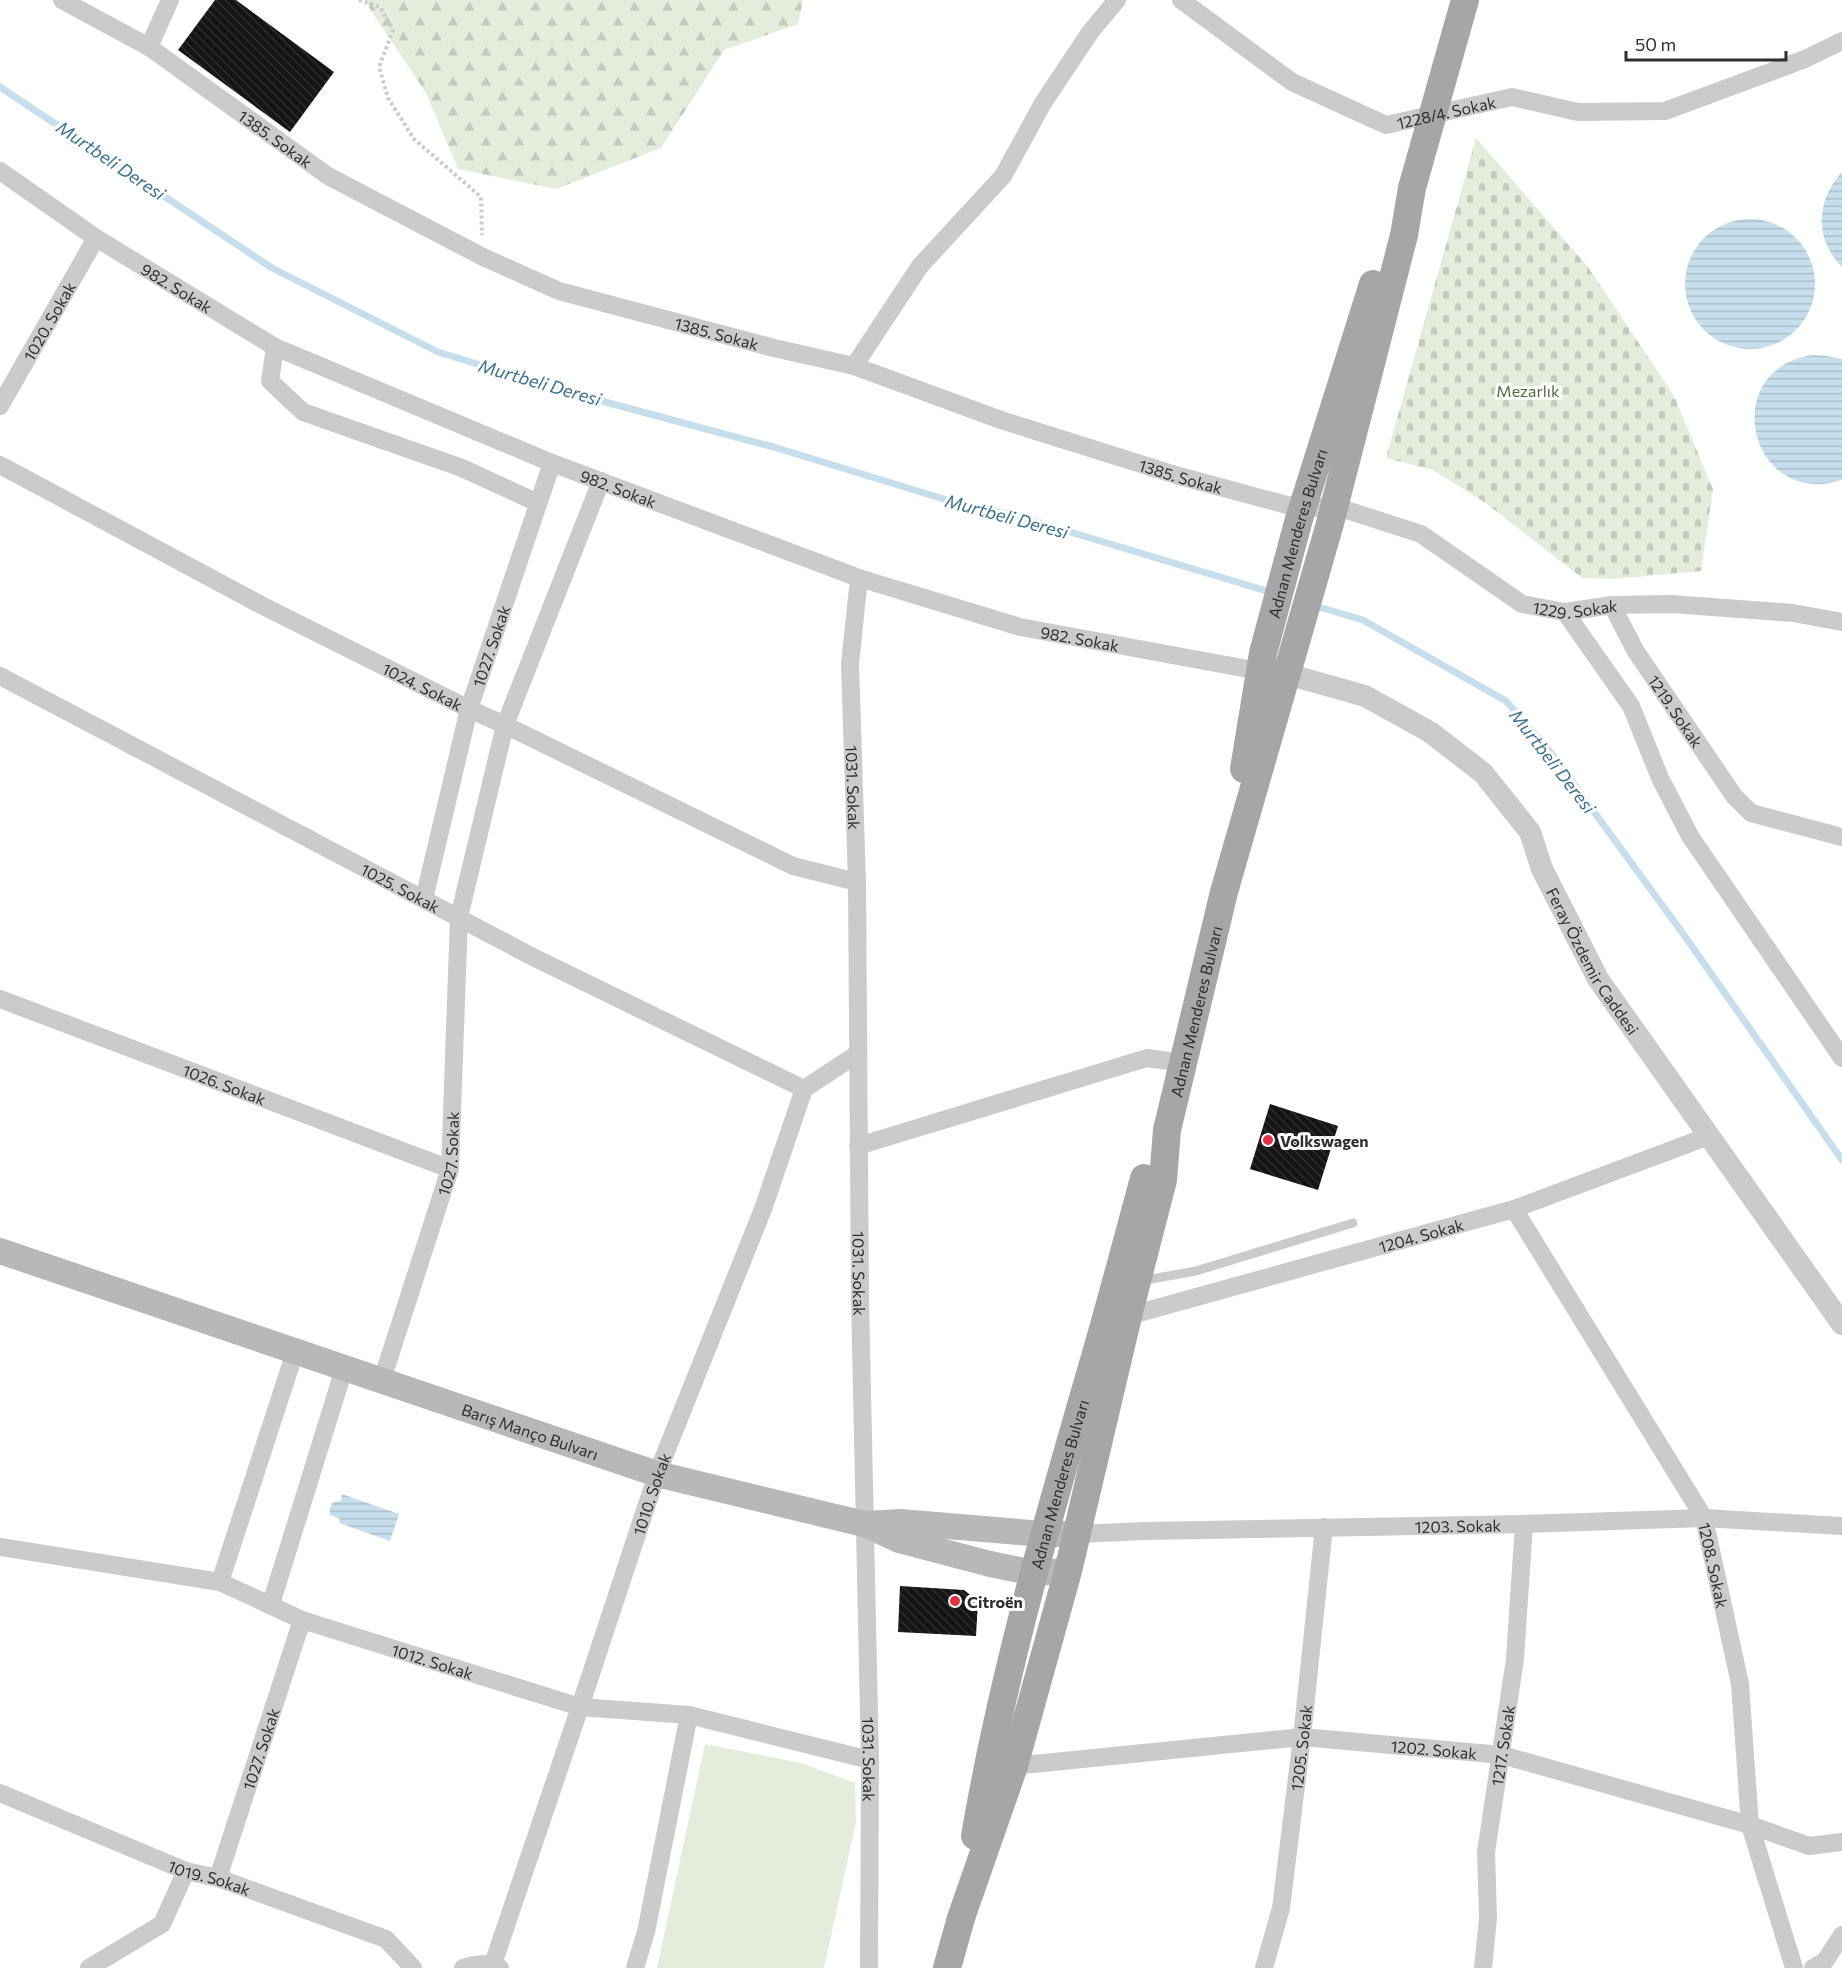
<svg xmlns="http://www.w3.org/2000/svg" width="1842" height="1968" viewBox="0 0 1842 1968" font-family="Commissioner,sans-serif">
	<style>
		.forest { fill: url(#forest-firs) }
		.cemetery { fill: url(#cemetery-stones) }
		.pitch { fill: #e4ecdb }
		.water { fill: url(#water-rules) }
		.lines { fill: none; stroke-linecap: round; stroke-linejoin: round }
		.stream { stroke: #c7deec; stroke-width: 7 }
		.building { fill: url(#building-back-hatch) }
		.path { stroke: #cbcbcb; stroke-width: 4; stroke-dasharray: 3 3; stroke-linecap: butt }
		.service { stroke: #cbcbcb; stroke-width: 9 }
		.minor { stroke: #cbcbcb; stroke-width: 18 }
		.tertiary { stroke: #cbcbcb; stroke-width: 22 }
		.secondary { stroke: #b8b8b8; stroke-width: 26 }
		.primary { stroke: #a6a6a6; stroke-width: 28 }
		.poi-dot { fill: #e72e40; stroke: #fff; stroke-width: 2 }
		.labels { text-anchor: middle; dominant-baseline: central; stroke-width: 6; stroke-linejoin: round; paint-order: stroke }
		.street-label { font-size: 16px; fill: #2e2e2e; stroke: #fff }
		.park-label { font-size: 16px; fill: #526a3b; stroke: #fff }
		.poi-label { font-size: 16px; font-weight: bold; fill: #2e2e2e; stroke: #fff; text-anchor: start }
		.water-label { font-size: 18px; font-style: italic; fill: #3b7291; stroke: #fff }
	</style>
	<defs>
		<pattern id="forest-firs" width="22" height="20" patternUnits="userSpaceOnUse" patternTransform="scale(1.5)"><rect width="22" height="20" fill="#e4ecdb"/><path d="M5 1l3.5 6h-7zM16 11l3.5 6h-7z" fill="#c4cbbc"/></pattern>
		<pattern id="cemetery-stones" width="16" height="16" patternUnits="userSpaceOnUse" patternTransform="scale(1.5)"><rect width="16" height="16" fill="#e4ecdb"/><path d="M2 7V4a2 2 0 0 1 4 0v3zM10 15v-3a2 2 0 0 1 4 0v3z" fill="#c4cbbc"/></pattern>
		<pattern id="water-rules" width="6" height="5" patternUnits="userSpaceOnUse" patternTransform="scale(1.5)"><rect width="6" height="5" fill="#c7deec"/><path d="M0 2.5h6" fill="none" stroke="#abbfcb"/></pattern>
		<pattern id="building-back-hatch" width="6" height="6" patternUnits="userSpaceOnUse" patternTransform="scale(1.5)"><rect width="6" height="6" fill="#151515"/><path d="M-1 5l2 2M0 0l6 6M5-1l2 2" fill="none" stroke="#2f2f2f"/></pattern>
	</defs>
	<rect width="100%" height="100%" fill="#fff"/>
	<polygon class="forest" points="367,0 803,0 798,24 724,50 661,148 556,189 458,169 426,93 370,9"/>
	<polygon class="cemetery" points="1476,138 1588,267 1674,396 1713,489 1701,571 1614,579 1582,578 1487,504 1433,470 1386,458"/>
	<polygon class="pitch" points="705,1744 801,1763 855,1783 856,1822 824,1968 657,1968"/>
	<g class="water">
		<path d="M1842,172v95c-28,-28 -26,-67 0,-95z"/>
		<circle cx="1750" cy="284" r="65"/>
		<path d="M1812,355l16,1 14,3v121c-92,30 -126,-110 -30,-125z"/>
		<polygon points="342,1494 399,1514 390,1541 339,1523 340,1519 330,1515 330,1508 333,1502 341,1501"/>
	</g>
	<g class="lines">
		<g class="stream">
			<polyline points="0,87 272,268 438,352 568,392 777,448 960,504 1017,516 1273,593"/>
			<polyline points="1312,605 1363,620 1506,701 1551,753 1684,935 1842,1160"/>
		</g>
	</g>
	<g class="building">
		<polygon points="215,0 236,0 334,72 290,132 178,50"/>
		<polygon points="1270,1104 1338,1126 1318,1190 1250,1169"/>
		<polygon points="900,1586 964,1590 978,1601 976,1636 898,1632"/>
	</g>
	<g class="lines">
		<polyline class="path" points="359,0 380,7 393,30 379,67 388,98 414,139 481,197 482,235"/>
		<polyline class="service" points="1140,1281 1196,1271 1353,1223"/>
		<g class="minor">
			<path id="s1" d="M62,0l87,47 179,129 155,81 76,34 215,57 80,18 147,54 178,56 123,33 32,-3 87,28 101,70 43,8 47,-7 59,-1 122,9 49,9"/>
			<path id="s2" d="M1181,0l111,82 94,43 126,-28 66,15 87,-1 140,-52 37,-18"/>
			<polyline points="149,47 170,0"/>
			<path id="s3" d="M0,171l96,67 179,109 277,116 307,115 161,49 239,44"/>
			<polyline points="275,347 270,381 303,412 462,468 538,503"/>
			<polyline points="854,366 920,266 1003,176 1043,103 1091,31 1117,0"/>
			<path id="s4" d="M0,406l96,-168"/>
			<path id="s5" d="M0,465l263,141 206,103 36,16 288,141 64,16"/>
			<path id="s6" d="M859,578l-9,86 7,218 3,417 10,461 -1,208"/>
			<path id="s7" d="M1612,605l23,45 99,146 17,17 91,24"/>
			<polyline points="1565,612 1631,706 1660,778 1690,836 1842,1058"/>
			<path id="s8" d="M0,676l533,281 271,132"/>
			<path id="s9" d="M424,899l45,-190 83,-246"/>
			<path id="s10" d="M0,999l450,170"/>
			<polyline points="858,1146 1147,1058 1183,1063"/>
			<path id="s11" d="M1514,1209l190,309 36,166 10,141 44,143"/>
			<path id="s12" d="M1128,1316l386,-107 195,-73"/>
			<path id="s13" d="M382,1380l68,-211 9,-252 46,-192 96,-244"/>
			<path id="s14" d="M1076,1534l69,-3 379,-7 180,-6 138,8"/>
			<path id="s15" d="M0,1547l220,35 82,38 278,87 109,8 181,45"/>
			<polyline points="220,1582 295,1352"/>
			<polyline points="271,1604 344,1369"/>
			<path id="s16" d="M1014,1766l288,-29 200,18 248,70 59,21 33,-4"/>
			<path id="s17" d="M0,1793l186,78 32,7 168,61 27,29"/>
			<path id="s18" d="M218,1878l84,-258"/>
			<path id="s19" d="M493,1964l87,-257 77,-233 106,-265 41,-120 53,-35"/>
			<polyline points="89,1968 162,1924 186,1871"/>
			<path d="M463,1968c11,-4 26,-6 37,0"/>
			<polyline points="635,1968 646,1932 689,1715"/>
			<path id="s20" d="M1264,1968l17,-60 21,-171 22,-210"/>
			<path id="s21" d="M1483,1968l5,-50 -2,-66 29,-193 9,-135"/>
			<polyline points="1813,1968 1825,1961 1842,1935"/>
		</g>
		<path class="tertiary" id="s22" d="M1270,672l17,2 78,22 65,36 53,41 47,59 12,37 56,110 244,345"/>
		<g class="secondary">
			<path id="s23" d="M0,1251l657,223 207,50 36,-2 143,12h33"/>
			<polyline points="867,1525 899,1540 990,1564 1034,1573 1068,1571"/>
		</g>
		<g class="primary">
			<path id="s24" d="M1244,769l19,-116 36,-134 74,-235"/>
			<path id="s25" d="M975,1836c28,-163 74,-321 120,-479 17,-59 33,-119 49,-179"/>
			<path id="s26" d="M947,1968l14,-50 53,-152 54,-195 60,-255 35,-136 4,-50 57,-238 105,-365 75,-292 8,-47 53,-188"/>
		</g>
	</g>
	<g class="poi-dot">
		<circle cx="1268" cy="1140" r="6"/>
		<circle cx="955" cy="1601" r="6"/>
	</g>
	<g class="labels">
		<g class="street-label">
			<text stroke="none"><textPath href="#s2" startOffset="303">1228/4. Sokak</textPath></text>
			<text stroke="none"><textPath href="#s1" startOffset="255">1385. Sokak</textPath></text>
			<text stroke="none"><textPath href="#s3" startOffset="212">982. Sokak</textPath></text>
			<text stroke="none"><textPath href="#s4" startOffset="98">1020. Sokak</textPath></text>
			<text stroke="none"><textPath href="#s1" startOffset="741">1385. Sokak</textPath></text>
			<text stroke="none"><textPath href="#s1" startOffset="1227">1385. Sokak</textPath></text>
			<text stroke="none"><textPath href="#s3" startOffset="698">982. Sokak</textPath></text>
			<text stroke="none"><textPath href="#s24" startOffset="242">Adnan Menderes Bulvarı</textPath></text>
			<text stroke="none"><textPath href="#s1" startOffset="1653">1229. Sokak</textPath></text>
			<text stroke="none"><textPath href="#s3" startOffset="1184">982. Sokak</textPath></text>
			<text stroke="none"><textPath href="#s9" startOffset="262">1027. Sokak</textPath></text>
			<text stroke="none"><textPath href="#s5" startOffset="477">1024. Sokak</textPath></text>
			<text stroke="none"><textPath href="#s7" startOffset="124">1219. Sokak</textPath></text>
			<text stroke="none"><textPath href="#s6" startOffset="210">1031. Sokak</textPath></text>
			<text stroke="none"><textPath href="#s8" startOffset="453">1025. Sokak</textPath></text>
			<text stroke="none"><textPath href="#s22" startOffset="459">Feray Özdemir Caddesi</textPath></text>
			<text stroke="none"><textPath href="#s26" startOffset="990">Adnan Menderes Bulvarı</textPath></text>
			<text stroke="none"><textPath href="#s10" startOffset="240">1026. Sokak</textPath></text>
			<text stroke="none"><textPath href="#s13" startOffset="237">1027. Sokak</textPath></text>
			<text stroke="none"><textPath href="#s12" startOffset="304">1204. Sokak</textPath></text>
			<text stroke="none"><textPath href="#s6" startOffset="696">1031. Sokak</textPath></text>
			<text stroke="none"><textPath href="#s23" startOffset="560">Barış Manço Bulvarı</textPath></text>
			<text stroke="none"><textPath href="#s25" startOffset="362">Adnan Menderes Bulvarı</textPath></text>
			<text stroke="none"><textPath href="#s19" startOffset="496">1010. Sokak</textPath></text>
			<text stroke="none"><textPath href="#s14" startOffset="382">1203. Sokak</textPath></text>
			<text stroke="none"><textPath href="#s11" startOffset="411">1208. Sokak</textPath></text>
			<text stroke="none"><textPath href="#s15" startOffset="450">1012. Sokak</textPath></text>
			<text stroke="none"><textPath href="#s21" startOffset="224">1217. Sokak</textPath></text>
			<text stroke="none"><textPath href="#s18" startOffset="136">1027. Sokak</textPath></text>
			<text stroke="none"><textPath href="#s20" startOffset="224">1205. Sokak</textPath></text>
			<text stroke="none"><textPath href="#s16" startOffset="422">1202. Sokak</textPath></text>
			<text stroke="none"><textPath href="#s6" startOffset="1182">1031. Sokak</textPath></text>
			<text stroke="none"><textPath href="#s17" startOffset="226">1019. Sokak</textPath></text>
		</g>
		<g class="park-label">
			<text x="1528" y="390">Mezarlık</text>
		</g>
		<g class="poi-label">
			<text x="1280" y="1140">Volkswagen</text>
			<text x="967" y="1601">Citroën</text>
		</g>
		<g class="water-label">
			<text transform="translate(111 160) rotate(34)">Murtbeli Deresi</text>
			<text transform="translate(540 382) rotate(16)">Murtbeli Deresi</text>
			<text transform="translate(1007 516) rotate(15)">Murtbeli Deresi</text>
			<text transform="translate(1553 761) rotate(52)">Murtbeli Deresi</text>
		</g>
	</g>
	<path d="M1626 51v9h160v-9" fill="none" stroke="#2e2e2e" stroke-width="3"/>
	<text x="1635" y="51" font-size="18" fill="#2e2e2e" stroke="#ffffff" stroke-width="4.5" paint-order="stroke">50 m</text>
</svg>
